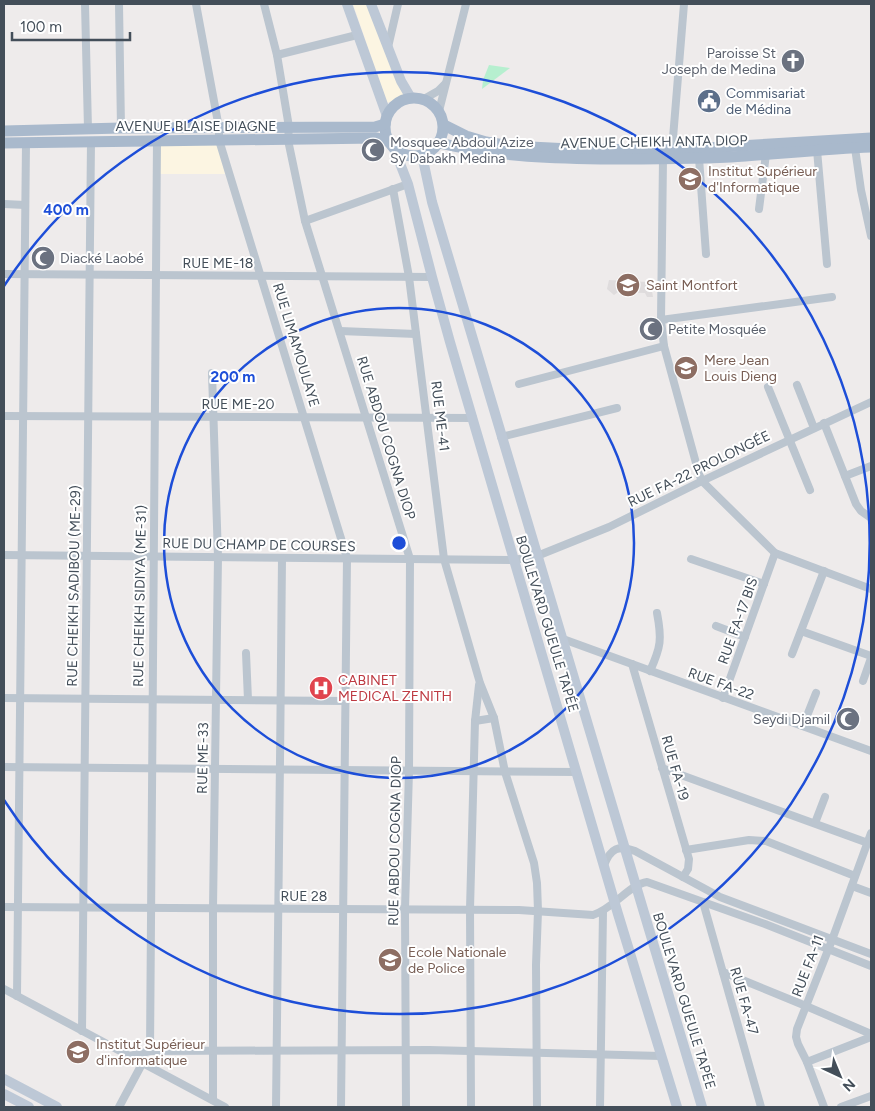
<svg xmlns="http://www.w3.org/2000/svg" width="875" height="1111" viewBox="0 0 875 1111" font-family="Figtree,sans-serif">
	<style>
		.commercial { fill: #fcf5e2 }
		.education { fill: #dfdcdd }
		.green { fill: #b6efcf }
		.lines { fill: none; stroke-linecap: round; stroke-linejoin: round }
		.street { stroke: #bbc5cf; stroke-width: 8 }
		.secondary { stroke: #bdc8d6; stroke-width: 10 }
		.primary { stroke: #a9b9cc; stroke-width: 11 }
		.ring { fill: none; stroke: #1d4ed8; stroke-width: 2.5 }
		.labels { text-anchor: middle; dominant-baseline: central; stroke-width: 4; stroke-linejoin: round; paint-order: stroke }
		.worship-label { font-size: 14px; fill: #5b616d; stroke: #fff; text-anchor: start }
		.service-label { font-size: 14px; fill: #4e5e75; stroke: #fff; text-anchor: start }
		.street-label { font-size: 14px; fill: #434e59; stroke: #fff }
		.education-label { font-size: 14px; fill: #785e54; stroke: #fff; text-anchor: start }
		.health-label { font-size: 14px; fill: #be3a42; stroke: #fff; text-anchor: start }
		.centre { fill: #1d4ed8; stroke: #fff; stroke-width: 2.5 }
		.ring-label { font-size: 15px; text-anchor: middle; font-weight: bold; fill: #1d4ed8; stroke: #fff; stroke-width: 4; stroke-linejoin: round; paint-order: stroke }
	</style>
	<rect width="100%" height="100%" fill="#eeebeb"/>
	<g class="commercial">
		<polygon points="353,4 370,4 404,96 387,103"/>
		<polygon points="159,143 217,143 225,174 160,174"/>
	</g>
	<polygon class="education" points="609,280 647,282 648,290 652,291 653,297 647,297 645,293 618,292 614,295 607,289"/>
	<polygon class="green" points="489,65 510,68 482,89 483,80"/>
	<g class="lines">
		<g class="street">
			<polyline points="85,4 88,129"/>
			<polyline points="119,4 121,128"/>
			<polyline points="196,4 219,128 219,140 347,558 341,1107"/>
			<polyline points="264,4 277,55 289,127 288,140 305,221 410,559 409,771 405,909 406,1107"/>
			<polyline points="388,47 398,4"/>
			<polyline points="277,55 357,35"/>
			<polyline points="424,99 438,91 445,84"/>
			<polyline points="439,111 466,4"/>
			<polyline points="855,148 861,190 871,236"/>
			<polyline points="672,150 684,4"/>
			<polyline points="817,150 827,264"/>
			<polyline points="699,158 706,254"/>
			<polyline points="663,159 661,320 664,346 699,474 702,481 775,553 871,589"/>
			<polyline points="393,189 409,277 444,559 480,683 494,718 505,772 534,863 537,883 538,911 536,965 537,1107"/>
			<polyline points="4,204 25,205"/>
			<polyline points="759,209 766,154"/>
			<polyline points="305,221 408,184"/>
			<polyline points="4,274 432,277"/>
			<polyline points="661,320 832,297"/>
			<polyline points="340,331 416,334"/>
			<polyline points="212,373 218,557 213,908 213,1100"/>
			<polyline points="519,384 664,346"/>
			<polyline points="797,385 814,428"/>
			<polyline points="768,387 810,490"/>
			<polyline points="4,416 473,418"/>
			<polyline points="824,423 856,504 861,511 871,518"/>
			<polyline points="501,437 617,408"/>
			<polyline points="845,476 871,466"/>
			<polyline points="4,555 514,560 537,556 609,527 702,481 871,402"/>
			<polyline points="691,559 764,584"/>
			<polyline points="716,626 745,637"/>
			<polyline points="801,631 871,656"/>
			<polyline points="563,639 871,751"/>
			<polyline points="246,653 248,700"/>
			<polyline points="792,654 824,571"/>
			<polyline points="632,664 689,859 688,869 683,877"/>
			<path d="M650,671c11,-24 12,-32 7,-58"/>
			<polyline points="863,681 871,658"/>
			<polyline points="4,698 346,701"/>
			<polyline points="723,698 775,553"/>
			<polyline points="475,721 494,718"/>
			<polyline points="803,726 816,693"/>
			<polyline points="4,767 577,772"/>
			<polyline points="662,768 868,843"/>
			<polyline points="815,823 825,797"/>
			<polyline points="686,850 749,840 766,841 855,876"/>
			<path d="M604,865c7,-17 14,-20 31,-14l85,46 151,57"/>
			<polyline points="852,886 871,893"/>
			<polyline points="703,902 761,1107"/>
			<path d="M4,907l515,3 74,5c20,-6 37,-31 54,-33l118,42 106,42"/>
			<polyline points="723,972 806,1006 871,1034"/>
			<polyline points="4,989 225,1107"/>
			<polyline points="17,996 26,143"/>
			<polyline points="82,1031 91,141"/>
			<polyline points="150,1051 157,141"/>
			<polyline points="130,1056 150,1051 429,1050 661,1056"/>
			<polyline points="807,1062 871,1037"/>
			<polyline points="119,1107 142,1064"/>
			<path d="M276,1107c3,-183 4,-366 6,-549"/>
			<polyline points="471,1107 470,909 475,721 479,685"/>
			<polyline points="600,1107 603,912"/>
			<polyline points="824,1107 807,1062 798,1044 796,1037 797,1029 832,940 871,833"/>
			<polyline points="841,1107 871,1096"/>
		</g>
		<g class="secondary">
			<polyline points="347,4 387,116"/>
			<polyline points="371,4 401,81 411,98"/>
			<polyline points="394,148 408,184 432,277 450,342 618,914 677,1107"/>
			<polyline points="422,155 432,202 702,1107"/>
			<polyline points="4,1079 57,1107"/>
			<polyline points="4,1094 29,1107"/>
		</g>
		<g class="primary">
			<circle cx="414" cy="127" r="29"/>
			<polyline points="444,125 466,136 486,142 511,146 570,149 672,150 871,138"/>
			<polyline points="4,131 121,128 375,127 385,124"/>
			<polyline points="4,143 377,138 388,141"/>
			<path d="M439,143c57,13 104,15 162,16 43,0 86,0 130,-2 47,-3 93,-8 140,-10"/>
		</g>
	</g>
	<g class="ring">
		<circle cx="399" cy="543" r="235"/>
		<path d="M4 286A471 471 0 1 1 4 800"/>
	</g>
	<defs>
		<g id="church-disc" transform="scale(1.25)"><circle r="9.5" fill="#6b7280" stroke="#fff"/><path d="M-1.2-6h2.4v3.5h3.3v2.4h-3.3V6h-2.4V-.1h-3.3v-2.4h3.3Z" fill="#fff"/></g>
		<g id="civic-disc" transform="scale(1.25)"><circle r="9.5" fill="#5c6f8a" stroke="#fff"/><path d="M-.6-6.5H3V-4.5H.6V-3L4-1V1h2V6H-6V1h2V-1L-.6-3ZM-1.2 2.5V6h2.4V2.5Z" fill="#fff"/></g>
		<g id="mosque-disc" transform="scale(1.25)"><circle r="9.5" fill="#6b7280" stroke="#fff"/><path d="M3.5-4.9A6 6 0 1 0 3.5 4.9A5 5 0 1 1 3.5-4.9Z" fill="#fff"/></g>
		<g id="university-disc" transform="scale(1.25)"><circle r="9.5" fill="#8d6e63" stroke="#fff"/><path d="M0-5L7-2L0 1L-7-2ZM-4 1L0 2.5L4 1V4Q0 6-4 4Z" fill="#fff"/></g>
		<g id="school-disc" transform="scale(1.25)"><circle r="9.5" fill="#8d6e63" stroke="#fff"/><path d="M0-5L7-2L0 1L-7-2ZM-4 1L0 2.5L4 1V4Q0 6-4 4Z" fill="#fff"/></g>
		<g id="hospital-disc" transform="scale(1.25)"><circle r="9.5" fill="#e0444e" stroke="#fff"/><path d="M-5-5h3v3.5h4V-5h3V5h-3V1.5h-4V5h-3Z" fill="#fff"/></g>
	</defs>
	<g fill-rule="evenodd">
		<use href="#church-disc" x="793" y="61"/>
		<use href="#civic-disc" x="709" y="101"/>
		<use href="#mosque-disc" x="373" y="150"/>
		<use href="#university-disc" x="690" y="179"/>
		<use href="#mosque-disc" x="43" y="258"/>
		<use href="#school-disc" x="628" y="285"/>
		<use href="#mosque-disc" x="651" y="329"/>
		<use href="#school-disc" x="686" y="368"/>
		<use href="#hospital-disc" x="321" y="688"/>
		<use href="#mosque-disc" x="848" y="719"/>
		<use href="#school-disc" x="390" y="960"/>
		<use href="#university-disc" x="78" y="1052"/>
	</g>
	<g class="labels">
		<g class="worship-label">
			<text x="776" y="53" text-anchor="end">Paroisse St<tspan x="776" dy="16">Joseph de Medina</tspan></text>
			<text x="390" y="142">Mosquee Abdoul Azize<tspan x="390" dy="16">Sy Dabakh Medina</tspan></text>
			<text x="60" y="258">Diacké Laobé</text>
			<text x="668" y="329">Petite Mosquée</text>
			<text x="830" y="719" text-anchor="end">Seydi Djamil</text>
		</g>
		<g class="service-label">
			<text x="726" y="93">Commisariat<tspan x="726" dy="16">de Médina</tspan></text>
		</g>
		<g class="street-label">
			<text x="196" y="126">AVENUE BLAISE DIAGNE</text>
			<text transform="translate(654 142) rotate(-1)">AVENUE CHEIKH ANTA DIOP</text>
			<text x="218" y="263">RUE ME-18</text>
			<text transform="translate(296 345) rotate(73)">RUE LIMAMOULAYE</text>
			<text x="238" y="404">RUE ME-20</text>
			<text transform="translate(440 416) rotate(83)">RUE ME-41</text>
			<text transform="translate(386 438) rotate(73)">RUE ABDOU COGNA DIOP</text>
			<text transform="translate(699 469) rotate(-26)">RUE FA-22 PROLONGÉE</text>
			<text transform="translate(259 545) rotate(1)">RUE DU CHAMP DE COURSES</text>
			<text transform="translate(74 586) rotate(-89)">RUE CHEIKH SADIBOU (ME-29)</text>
			<text transform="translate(140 596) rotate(-89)">RUE CHEIKH SIDIYA (ME-31)</text>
			<text transform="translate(738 621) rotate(-70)">RUE FA-17 BIS</text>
			<text transform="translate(547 624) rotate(73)">BOULEVARD GUEULE TAPÉE</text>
			<text transform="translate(721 684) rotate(20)">RUE FA-22</text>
			<text transform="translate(203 758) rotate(-89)">RUE ME-33</text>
			<text transform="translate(675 768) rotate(74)">RUE FA-19</text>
			<text transform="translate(395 841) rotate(-89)">RUE ABDOU COGNA DIOP</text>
			<text x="304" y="896">RUE 28</text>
			<text transform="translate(808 966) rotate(-69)">RUE FA-11</text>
			<text transform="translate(684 1001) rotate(73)">BOULEVARD GUEULE TAPÉE</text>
			<text transform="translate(744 1001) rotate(74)">RUE FA-47</text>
		</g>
		<g class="education-label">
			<text x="708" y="171">Institut Supérieur<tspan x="708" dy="16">d'Informatique</tspan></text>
			<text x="646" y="285">Saint Montfort</text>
			<text x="704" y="360">Mere Jean<tspan x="704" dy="16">Louis Dieng</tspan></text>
			<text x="408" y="952">Ecole Nationale<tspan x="408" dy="16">de Police</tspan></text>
			<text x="96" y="1044">Institut Supérieur<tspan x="96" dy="16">d'informatique</tspan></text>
		</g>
		<g class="health-label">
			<text x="338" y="680">CABINET<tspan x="338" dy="16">MEDICAL ZENITH</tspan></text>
		</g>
	</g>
	<circle cx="399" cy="543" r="8" class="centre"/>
	<g class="ring-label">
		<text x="66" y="215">400 m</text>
		<text x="233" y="382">200 m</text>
	</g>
	<rect width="875" height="1111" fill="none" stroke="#434e59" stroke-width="10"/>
	<g transform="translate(840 1076) rotate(136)" stroke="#ffffff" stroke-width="4" paint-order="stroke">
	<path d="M0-4L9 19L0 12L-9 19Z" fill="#434e59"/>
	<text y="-8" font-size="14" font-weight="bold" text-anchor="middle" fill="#434e59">N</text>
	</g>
	<path d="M12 32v8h118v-8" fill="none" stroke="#434e59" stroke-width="2.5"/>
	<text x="20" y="32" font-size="15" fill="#434e59" stroke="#ffffff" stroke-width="4" paint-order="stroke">100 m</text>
</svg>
